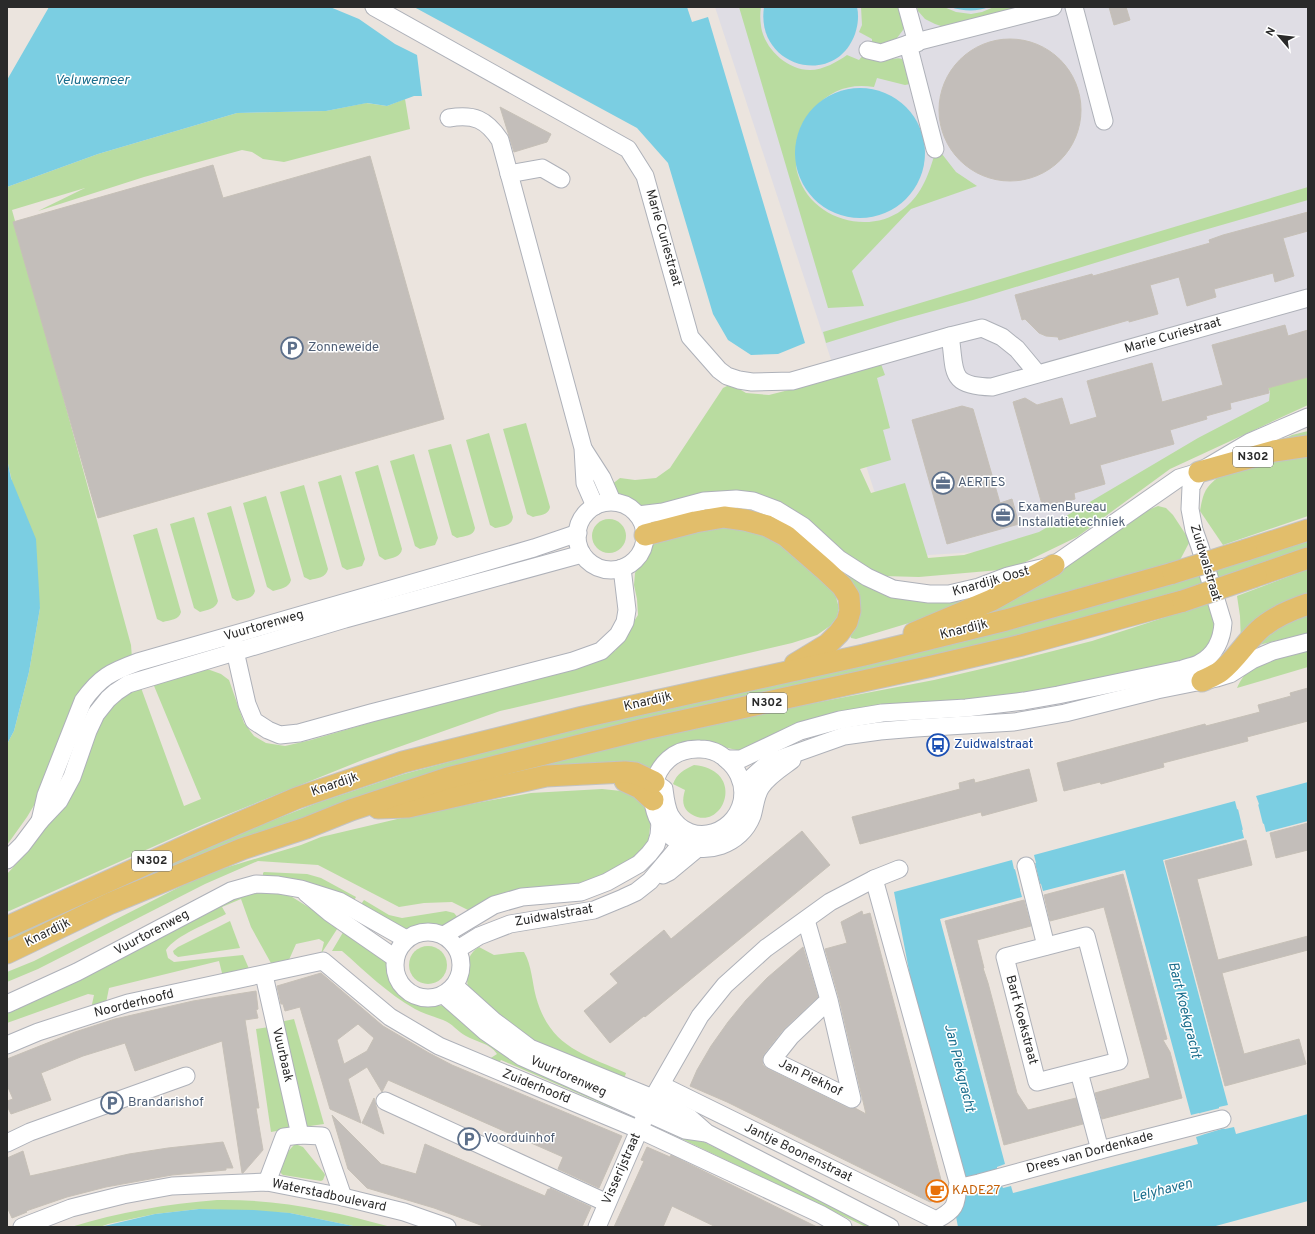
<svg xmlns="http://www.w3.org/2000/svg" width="1315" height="1234" viewBox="0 0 1315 1234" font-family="Overpass,sans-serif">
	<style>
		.industrial { fill: #dfdde4 }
		.green { fill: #b9dca0 }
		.water { fill: #7bcee2; fill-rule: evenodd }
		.pier { fill: #ebe4de }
		.building { fill: #c3beba; stroke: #c6c0b7; fill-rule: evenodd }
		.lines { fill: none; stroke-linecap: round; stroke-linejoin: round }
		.minor-casing { stroke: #aeb1b9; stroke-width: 19 }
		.major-casing { stroke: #c3c3c3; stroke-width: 23 }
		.minor { stroke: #fff; stroke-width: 17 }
		.major { stroke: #e2be6b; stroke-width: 21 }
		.major-bridge-casing { stroke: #c3c3c3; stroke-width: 23; stroke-linecap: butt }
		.major-bridge { stroke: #e2be6b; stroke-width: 21 }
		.labels { text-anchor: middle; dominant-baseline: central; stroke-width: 3; stroke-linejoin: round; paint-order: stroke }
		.shield { fill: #fff; stroke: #6a6a6a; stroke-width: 1 }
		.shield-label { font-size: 12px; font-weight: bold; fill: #2a2a2a }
		.street-label { font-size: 13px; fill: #2a2a2a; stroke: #fff }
		.service-label { font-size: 13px; fill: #4e5e75; stroke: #fff; text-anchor: start }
		.transit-label { font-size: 13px; fill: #164399; stroke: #fff; text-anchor: start }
		.food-label { font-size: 13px; fill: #c56008; stroke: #fff; text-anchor: start }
		.water-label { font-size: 14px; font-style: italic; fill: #1b6e8d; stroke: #fff }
	</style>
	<rect width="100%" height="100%" fill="#ebe4de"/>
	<polygon class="industrial" points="715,7 1308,7 1308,397 1191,454 1027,549 896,557"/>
	<g class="green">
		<path d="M739,7h22c-1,6 -1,12 0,19 3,22 26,44 49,44 13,0 27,-8 37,-15l12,5 5,-6c7,2 15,5 22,5 10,1 12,-4 21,3l3,22 -5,1 -28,-7 -3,9c-24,-4 -43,3 -60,21 -13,14 -19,30 -18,49 0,6 0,13 2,18 12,43 69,61 104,35 18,-13 26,-33 32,-54l8,-2 14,18 21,14 -66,23 -59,62 12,35 -36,2z"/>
		<polygon points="861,7 903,7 904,15 903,30 894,42 872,46 872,39 859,32 862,25"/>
		<polygon points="917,7 944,7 956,12 971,14 982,12 994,7 1030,7 950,29 935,24 925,19 918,11"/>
		<polygon points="405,99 410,129 284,162 263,159 252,152 242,150 144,177 38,211 85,188 12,210 131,645 132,658 107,669 42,792 27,817 7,845 7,744 14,731 29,672 40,608 7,459 7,187 98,154 237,113 326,111 366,103 387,106"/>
		<polygon points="1308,187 1308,200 1187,235 973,300 897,321 826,343 823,332"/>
		<polygon points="881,364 885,375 877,378 890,428 883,430 891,460 860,469 871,493 905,483 928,558 964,555 1039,532 1198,438 1269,401 1270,392 1268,387 1308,375 1308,405 1170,469 1077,537 1011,569 919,577 883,576 864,567 778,505 648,509 619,495 611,485 620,478 635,480 656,478 670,468 723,388 731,384 746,393 769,395 832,379"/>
		<path d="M526,423l24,84c-1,8 -10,8 -17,10l-6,-3 -24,-85z"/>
		<polygon points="1308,431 1308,441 1280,441 1292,435"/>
		<path d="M489,433l24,84c-1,9 -10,9 -18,11l-5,-3 -24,-85z"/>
		<path d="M451,444l24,84c-1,8 -11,8 -18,10l-5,-3 -24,-85z"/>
		<path d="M1308,451v65l-85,29 -23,-34c3,-18 5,-24 20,-35z"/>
		<polygon points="414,454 438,538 435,545 420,549 415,546 390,461"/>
		<path d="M378,465l24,84c-1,8 -10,9 -17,11l-6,-4 -24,-84z"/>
		<polygon points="341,475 365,559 362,566 347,570 342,567 318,482"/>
		<path d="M304,485l24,84c-2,9 -11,9 -18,11l-6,-3 -24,-85z"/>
		<path d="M266,496l25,84c-2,8 -11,9 -18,11l-6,-4 -24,-84z"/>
		<path d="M723,504l38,5 114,79 126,-4 -72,33 -73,22 -5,-1 -1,-3c11,-17 14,-27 6,-45l-79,-67 -127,3 -1,-3 1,-2z"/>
		<path d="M231,506l24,85c-2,8 -11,8 -18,10l-5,-3 -25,-85z"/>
		<polygon points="1158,506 1166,508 1173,515 1190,541 1180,560 938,629 1143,512"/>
		<path d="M194,517l24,84c-2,8 -11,9 -18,11l-6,-4 -24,-84z"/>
		<circle cx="609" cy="536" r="17"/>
		<polygon points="733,523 781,540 834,590 839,608 837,617 830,626 817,635 792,643 500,711 365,759 204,824 7,912 7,874 30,849 61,805 111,703 140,685 184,806 201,799 152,681 195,669 210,670 221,674 229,680 244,723 254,736 266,743 285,746 311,740 615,651 638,615 637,599 634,585 635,573 642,559 656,541"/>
		<path d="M157,528l24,84c-2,8 -11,8 -18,10l-6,-3 -24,-84z"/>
		<polygon points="1308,540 1308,550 1201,586 1039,632 569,739 7,944 7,935 150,868 317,803 404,774 568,730 1036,622 1198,576"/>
		<polygon points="1308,569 1308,598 1241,642 1240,616 1237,596"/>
		<polygon points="1212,602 1217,629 1209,645 1188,662 1048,694 841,712 741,751 719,746 651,773 453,791 518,769 762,713 934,680 994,666 1092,641"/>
		<polygon points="1308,611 1308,633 1255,646 1262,638"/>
		<path d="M1308,650v17l-71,21c13,-31 42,-31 71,-38z"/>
		<path d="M694,765c54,5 29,69 -3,49 -9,-6 -9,-14 -6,-24l-12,-6c4,-11 11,-14 21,-19z"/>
		<polygon points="602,789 631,792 645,804 651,819 648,844 625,867 579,885 470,911 452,902 424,903 399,907 318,865 258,861 205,884 38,969 7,982 7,972 34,961 205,874 301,845 321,837 427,812 531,793"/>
		<polygon points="264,872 307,874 321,878 356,897 352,904 263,878 263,873"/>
		<path d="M274,891l18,6 47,29 -18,28 3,-12 -5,-3 -23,5 -8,18 -16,3 -21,-38 -10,-28 -19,8 4,7c-17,9 -50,21 -60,36l2,8 6,4 69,-7 7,16 -27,6 -4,-16 -110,27 -3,15 -15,6 3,-14 -6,-1 -81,29v-12l213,-108 34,-11z"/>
		<polygon points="364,900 389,915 402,918 446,911 454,913 460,920 448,925 438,927 425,924 412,928 400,928 359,907"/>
		<polygon points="230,921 240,948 178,957 174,954 173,951 178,947"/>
		<path d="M345,929l42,33c3,18 6,31 24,39 5,2 10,4 15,5 7,0 13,-1 19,0l170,96 -3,6 -111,-48 -4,5 -11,-4 11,-7c-7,-11 -21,-12 -31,-18 -8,-4 -14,-13 -23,-16 -10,-4 -19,-6 -28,-11 -27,-15 -50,-38 -73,-58h-10z"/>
		<circle cx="428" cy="965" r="19"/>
		<path d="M479,947l15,8 24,-3h6c8,14 8,30 12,45 14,50 47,57 90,76l-3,9 -104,-48 -51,-46c-2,-15 -4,-32 11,-41z"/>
		<polygon points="294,1019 324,1124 303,1127 280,1022"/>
		<polygon points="269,1027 293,1128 271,1132 256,1029"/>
		<polygon points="665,1123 877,1227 866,1227 661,1129 663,1124"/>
		<path d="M294,1145h4l5,2 21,26 1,2 -2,5 -2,1 -38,-6c-10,-8 3,-21 9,-28z"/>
		<path d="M217,1200c61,-1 116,11 174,27h-33l-68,-14 -91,-4 -44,5 -47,10 -8,3h-29c48,-15 96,-23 146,-27z"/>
	</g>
	<g class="water">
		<polygon points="49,7 330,7 359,19 395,44 417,55 422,96 414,96 387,106 367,103 326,111 237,113 98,154 7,187 7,80"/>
		<polygon points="414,7 687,7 692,22 708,17 805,343 778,354 751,355 728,340 713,314 668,163 637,128"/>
		<path d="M764,7h93c2,9 1,18 -2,27 -20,55 -100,33 -91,-27z"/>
		<path d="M950,7h39c-13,5 -26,4 -39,0z"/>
		<circle cx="860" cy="153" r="65"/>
		<polygon points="7,459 11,478 36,539 40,608 29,672 14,731 7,744"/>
		<path d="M1308,782v39l-42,11 -2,-8 -2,-1 -18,6 -2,1 2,8 -81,22 65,245 -9,2v2l4,19 2,1 9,-2 2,7 72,-20v87l-96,26h-254l-64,-335 118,-32 2,9 3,1 19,-7 -2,-8 201,-54 2,8 2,1 19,-5 1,-1 -3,-8zM1125,870l66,245 8,-2 2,1 4,20 -9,3 2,7 -185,49 -2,-7 -8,2 -1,-2 -5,-17v-2l8,-3 -65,-245 82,-22 -2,-7 1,-2 18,-5 2,1 2,7z"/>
		<polygon points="199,1209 254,1210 290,1213 358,1227 100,1227 155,1214"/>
	</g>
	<g class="pier">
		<polygon points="1258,804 1263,824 1243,830 1238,809"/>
		<polygon points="1035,863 1040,884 1020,889 1015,869"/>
		<polygon points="1220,1108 1225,1128 1205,1134 1200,1113"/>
	</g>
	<g class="building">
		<polygon points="1109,7 1126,7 1130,20 1114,25"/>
		<circle cx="1010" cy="110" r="71"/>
		<polygon points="500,107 551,134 547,142 514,152"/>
		<polygon points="370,156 444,419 98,518 13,222 213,165 223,198"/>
		<polygon points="1308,212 1308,231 1283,238 1294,276 1275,282 1273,273 1214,289 1216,297 1187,306 1179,277 1150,285 1158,314 1129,322 1129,320 1059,340 1058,337 1046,336 1039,333 1025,319 1022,320 1015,295 1092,274 1093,276 1210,243 1209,240 1223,235"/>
		<polygon points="1285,325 1288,336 1308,330 1308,377 1268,388 1269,393 1230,403 1231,409 1206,416 1207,419 1170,430 1174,444 1100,465 1105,484 1074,493 1075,499 1043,508 1013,402 1025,398 1037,405 1062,398 1070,425 1097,417 1087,381 1152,363 1162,402 1223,385 1212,345"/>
		<polygon points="962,406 973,409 1000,503 1012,499 1019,524 947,544 912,420"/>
		<polygon points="1308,688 1308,721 1247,737 1248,741 1163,763 1164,767 1101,784 1100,782 1064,791 1057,763 1205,724 1206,726 1260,712 1258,705 1291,696 1290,693"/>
		<polygon points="1029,769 1037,801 982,816 981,812 860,844 852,817 960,789 959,783 974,779 975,783"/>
		<polygon points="1308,823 1308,850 1276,858 1270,833"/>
		<polygon points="802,831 830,865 645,1017 644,1016 610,1043 584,1011 618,983 610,974 664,930 671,939"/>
		<polygon points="1246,840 1252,865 1197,879 1218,960 1308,936 1308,950 1222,973 1227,992 1244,1054 1299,1039 1306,1064 1225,1086 1165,861"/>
		<polygon points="1123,874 1167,1039 1163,1040 1170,1052 1182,1098 1102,1119 1095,1093 1150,1078 1145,1059 1104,907 1050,921 1044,895"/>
		<polygon points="1024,900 1031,926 977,940 984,968 983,968 988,983 1017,1093 1028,1110 1076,1098 1083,1124 1004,1145 945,921"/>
		<polygon points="862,911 863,915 870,913 944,1191 938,1200 930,1202 727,1102 690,1086 697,1070 711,1046 728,1022 746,1000 767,978 803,947 818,997 783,1030 764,1054 762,1059 763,1065 768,1069 848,1108 855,1108 866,1114 839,998 825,949 847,943 841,922"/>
		<path d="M321,973l62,53 46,27 23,12 170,71 -23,52 -41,-19 5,-12 -175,-77 -6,12 -15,-25 -19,12 13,44 -31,-14 -30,-102 -15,4 -2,-7h-2l-4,-18zM358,1024l16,14 -7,13 -23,13 -7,-24z"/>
		<polygon points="256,991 258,1009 256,1010 258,1018 245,1020 259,1108 256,1108 263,1150 243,1173 242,1173 222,1041 135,1071 125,1043 83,1056 41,1073 51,1100 11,1114 7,1106 7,1101 13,1099 7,1085 7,1059 75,1032 115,1019 193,1001"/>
		<polygon points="374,1098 378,1114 384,1134 362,1123"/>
		<polygon points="332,1115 381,1164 416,1174 425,1144 545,1196 548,1189 550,1190 550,1188 591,1207 582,1227 486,1227 434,1208 367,1188 348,1169"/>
		<polygon points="223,1142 233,1168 226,1168 226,1170 172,1175 106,1187 67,1197 26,1211 27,1212 12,1218 7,1207 7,1158 23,1151 30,1176 129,1154 168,1148"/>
		<polygon points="647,1147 670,1157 671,1155 817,1227 716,1227 672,1206 663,1227 614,1227 644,1161 641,1160"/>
	</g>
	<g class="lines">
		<g class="minor-casing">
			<g id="minor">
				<polyline points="374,7 628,149 645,176 690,337 719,370 727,376 739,380 752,382 792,381 950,336"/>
				<polyline points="907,7 917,43"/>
				<polyline points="1074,7 1104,121"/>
				<polyline points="908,44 935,149"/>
				<polyline points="868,50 881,53 908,44 1053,7"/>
				<path d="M449,118c25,-4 37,1 51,22l83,308 2,35 10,23"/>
				<polyline points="509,174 542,168 561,179"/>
				<path d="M1037,373l-20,-24 -15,-12 -20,-9 -32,8c6,35 -3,50 42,51l316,-89"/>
				<polyline points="584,450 602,478 612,501"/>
				<circle cx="611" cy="536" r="34"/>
				<polyline points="638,515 663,512 704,501 736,499 753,501 777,510 803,526 839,559 867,577 893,589 929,594 949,594 979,587 1008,576 1054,565 1179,478 1199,472 1250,442 1308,417"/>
				<polyline points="233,642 247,704 254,721 268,730 280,735 299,733 371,713 573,661 601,651 618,635 625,622 627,610 622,568"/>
				<path d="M726,759h15l59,-28 40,-11 42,-7 84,-5 58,-7 34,-6 125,-26c5,-2 12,-3 17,-6 15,-8 22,-24 23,-40l-23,-76 -6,-17 -4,-21 1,-22 8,-15"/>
				<path d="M654,782l10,7c1,8 2,18 6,26 21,36 71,18 73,-21 0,-13 -6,-26 -16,-34 -7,-7 -17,-11 -27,-11 -53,-2 -63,69 -21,93 26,15 62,3 73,-26 3,-9 3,-20 9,-29 7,-11 20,-19 31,-27"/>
				<polyline points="743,795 751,778 768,763 844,736 880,731 916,728 1014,722 1065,713 1157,690 1217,678 1230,674 1252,660 1273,651 1308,642"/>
				<path d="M40,821l6,-26 37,-94c17,-24 28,-29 55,-39l396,-114 44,-15"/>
				<polyline points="7,860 22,845 40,821 59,801 72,777 88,731 96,714 108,699 116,692 128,684 345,619 582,554"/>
				<polyline points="1026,866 1046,946"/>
				<polyline points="663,875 669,872 698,848"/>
				<polyline points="306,893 330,913 395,958"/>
				<polyline points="806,920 829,1000 852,1099 772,1060 791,1036 829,1000"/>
				<circle cx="428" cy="965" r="33"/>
				<polyline points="444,935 494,905 522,897 581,892 607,882 639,864 649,854 656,845 659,835 660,823"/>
				<polygon points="1086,936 1119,1061 1037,1082 1005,957"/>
				<polyline points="458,949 479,936 510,924 594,910 623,898 636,892 650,881 682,843 690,838"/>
				<polyline points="264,975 300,1135"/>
				<polyline points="455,986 494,1021 530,1048 653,1098 690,1118 707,1133 890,1227"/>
				<polyline points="444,995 486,1032 522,1057 685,1130 706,1133"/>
				<polyline points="7,1004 77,972 231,891 256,884 278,885 301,889 339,901 406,939"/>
				<polyline points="7,1045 38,1032 128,1003 323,961 390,1017 439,1046 640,1130 820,1214 843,1227"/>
				<polyline points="1079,1072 1100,1150"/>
				<path d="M661,1085l275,135c21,-11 20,-15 22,-38l-84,-303"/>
				<polyline points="385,1101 607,1203"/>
				<polyline points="7,1143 30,1132 186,1076"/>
				<polyline points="267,1182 284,1137 300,1135 322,1136 343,1197"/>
				<polyline points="957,1188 979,1183 1100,1150 1222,1119"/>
				<polyline points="22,1227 71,1208 123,1195 172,1186 267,1182 343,1197 404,1212 447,1227"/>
				<polyline points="597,1227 653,1098 700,1016 725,985 766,948 830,902 874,879 899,869"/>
			</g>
		</g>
		<g class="major-casing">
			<g id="major">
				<polyline points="1199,472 1274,451 1308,446"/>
				<polyline points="645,535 695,522 724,517 745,520 767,526 786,536 825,570 842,586 849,597 850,611 847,622 839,633 828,644 795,664"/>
				<polyline points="1246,550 1308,530"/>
				<polyline points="1256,576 1308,558"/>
				<polyline points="914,633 992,600 1054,565"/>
				<path d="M1202,681c6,-3 14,-6 19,-10 15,-12 24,-28 38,-41 14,-13 31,-20 49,-26"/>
				<polyline points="625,781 640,788 653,800"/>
				<polyline points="378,808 408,807 546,776 625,772 635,773 654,782"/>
				<polyline points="7,927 197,841 297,798 403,762 583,717 864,655 1006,620 1173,573"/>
				<polyline points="7,953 111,903 242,849 306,828 351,810 448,778 645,729 932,666 1022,645 1183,601"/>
			</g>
		</g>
		<use href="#minor" class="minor"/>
		<use href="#major" class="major"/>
		<g class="major-bridge-casing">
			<g id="major-bridge">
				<polyline points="1173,573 1246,550"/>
				<polyline points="1183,601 1256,576"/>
			</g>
		</g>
		<use href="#major-bridge" class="major-bridge"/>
	</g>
	<defs>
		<g id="parking-ring" transform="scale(1.15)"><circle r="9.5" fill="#fff" stroke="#5c6f8a" stroke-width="1.5"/><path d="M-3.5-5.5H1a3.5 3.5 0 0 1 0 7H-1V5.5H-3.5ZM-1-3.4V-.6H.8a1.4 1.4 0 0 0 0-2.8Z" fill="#5c6f8a"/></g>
		<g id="office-ring" transform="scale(1.15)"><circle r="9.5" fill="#fff" stroke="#5c6f8a" stroke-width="1.5"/><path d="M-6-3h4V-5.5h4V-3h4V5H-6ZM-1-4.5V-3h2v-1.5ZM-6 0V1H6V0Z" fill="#5c6f8a"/></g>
		<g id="bus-ring" transform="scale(1.15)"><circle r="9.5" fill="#fff" stroke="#1a4fb4" stroke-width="1.5"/><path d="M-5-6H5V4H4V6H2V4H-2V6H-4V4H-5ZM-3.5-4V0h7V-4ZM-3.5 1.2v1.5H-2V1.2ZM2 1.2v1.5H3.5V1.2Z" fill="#1a4fb4"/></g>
		<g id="cafe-ring" transform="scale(1.15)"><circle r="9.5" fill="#fff" stroke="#e8710a" stroke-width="1.5"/><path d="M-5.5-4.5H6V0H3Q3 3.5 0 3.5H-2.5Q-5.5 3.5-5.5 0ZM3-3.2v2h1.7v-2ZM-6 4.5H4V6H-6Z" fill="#e8710a"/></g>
	</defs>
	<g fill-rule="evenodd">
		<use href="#parking-ring" x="292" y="348"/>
		<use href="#office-ring" x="943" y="483"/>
		<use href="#office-ring" x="1003" y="515"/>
		<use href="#bus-ring" x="938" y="745"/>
		<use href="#parking-ring" x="112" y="1103"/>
		<use href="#parking-ring" x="469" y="1139"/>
		<use href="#cafe-ring" x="937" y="1191"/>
	</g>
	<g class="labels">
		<g class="shield">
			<rect x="1233" y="447" width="40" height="20" rx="3"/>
			<rect x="747" y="693" width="40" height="20" rx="3"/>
			<rect x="132" y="851" width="40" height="20" rx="3"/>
		</g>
		<g class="shield-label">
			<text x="1253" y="457">N302</text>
			<text x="767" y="703">N302</text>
			<text x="152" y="861">N302</text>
		</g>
		<g class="street-label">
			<text transform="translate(663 238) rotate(74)">Marie Curiestraat</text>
			<text transform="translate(1173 336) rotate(-16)">Marie Curiestraat</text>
			<text transform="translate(1205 563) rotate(73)">Zuidwalstraat</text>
			<text transform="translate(991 582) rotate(-16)">Knardijk Oost</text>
			<text transform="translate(264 626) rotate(-16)">Vuurtorenweg</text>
			<text transform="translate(964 630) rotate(-14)">Knardijk</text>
			<text transform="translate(648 702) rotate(-13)">Knardijk</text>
			<text transform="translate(335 785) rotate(-19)">Knardijk</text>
			<text transform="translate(554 916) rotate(-10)">Zuidwalstraat</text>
			<text transform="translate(48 933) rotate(-26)">Knardijk</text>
			<text transform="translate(152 933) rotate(-28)">Vuurtorenweg</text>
			<text transform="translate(134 1004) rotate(-14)">Noorderhoofd</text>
			<text transform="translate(1021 1020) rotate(75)">Bart Koekstraat</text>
			<text transform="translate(282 1055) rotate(77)">Vuurbaak</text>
			<text transform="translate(568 1077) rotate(24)">Vuurtorenweg</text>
			<text transform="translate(810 1078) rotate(26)">Jan Piekhof</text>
			<text transform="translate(536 1087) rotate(22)">Zuiderhoofd</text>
			<text transform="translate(798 1153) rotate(26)">Jantje Boonenstraat</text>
			<text transform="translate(1090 1153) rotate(-15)">Drees van Dordenkade</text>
			<text transform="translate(622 1169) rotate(-66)">Visserijstraat</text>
			<text transform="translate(329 1196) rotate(12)">Waterstadboulevard</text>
		</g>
		<g class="service-label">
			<text x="308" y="348">Zonneweide</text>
			<text x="958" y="483">AERTES</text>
			<text x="1018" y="508">ExamenBureau<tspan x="1018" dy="15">Installatietechniek</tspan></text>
			<text x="128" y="1103">Brandarishof</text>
			<text x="484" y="1139">Voorduinhof</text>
		</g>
		<g class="transit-label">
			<text x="954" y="745">Zuidwalstraat</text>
		</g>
		<g class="food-label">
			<text x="952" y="1191">KADE27</text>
		</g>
		<g class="water-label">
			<text x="92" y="80">Veluwemeer</text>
			<text transform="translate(1184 1010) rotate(76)">Bart Koekgracht</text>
			<text transform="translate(959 1068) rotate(76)">Jan Piekgracht</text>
			<text transform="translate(1162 1191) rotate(-14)">Lelyhaven</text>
		</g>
	</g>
	<rect width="1315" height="1234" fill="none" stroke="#2a2a2a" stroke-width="16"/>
	<g transform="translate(1279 36) rotate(298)" stroke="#ffffff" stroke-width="3" paint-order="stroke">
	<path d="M0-3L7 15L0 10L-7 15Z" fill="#2a2a2a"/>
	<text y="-6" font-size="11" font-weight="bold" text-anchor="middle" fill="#2a2a2a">N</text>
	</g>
</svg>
